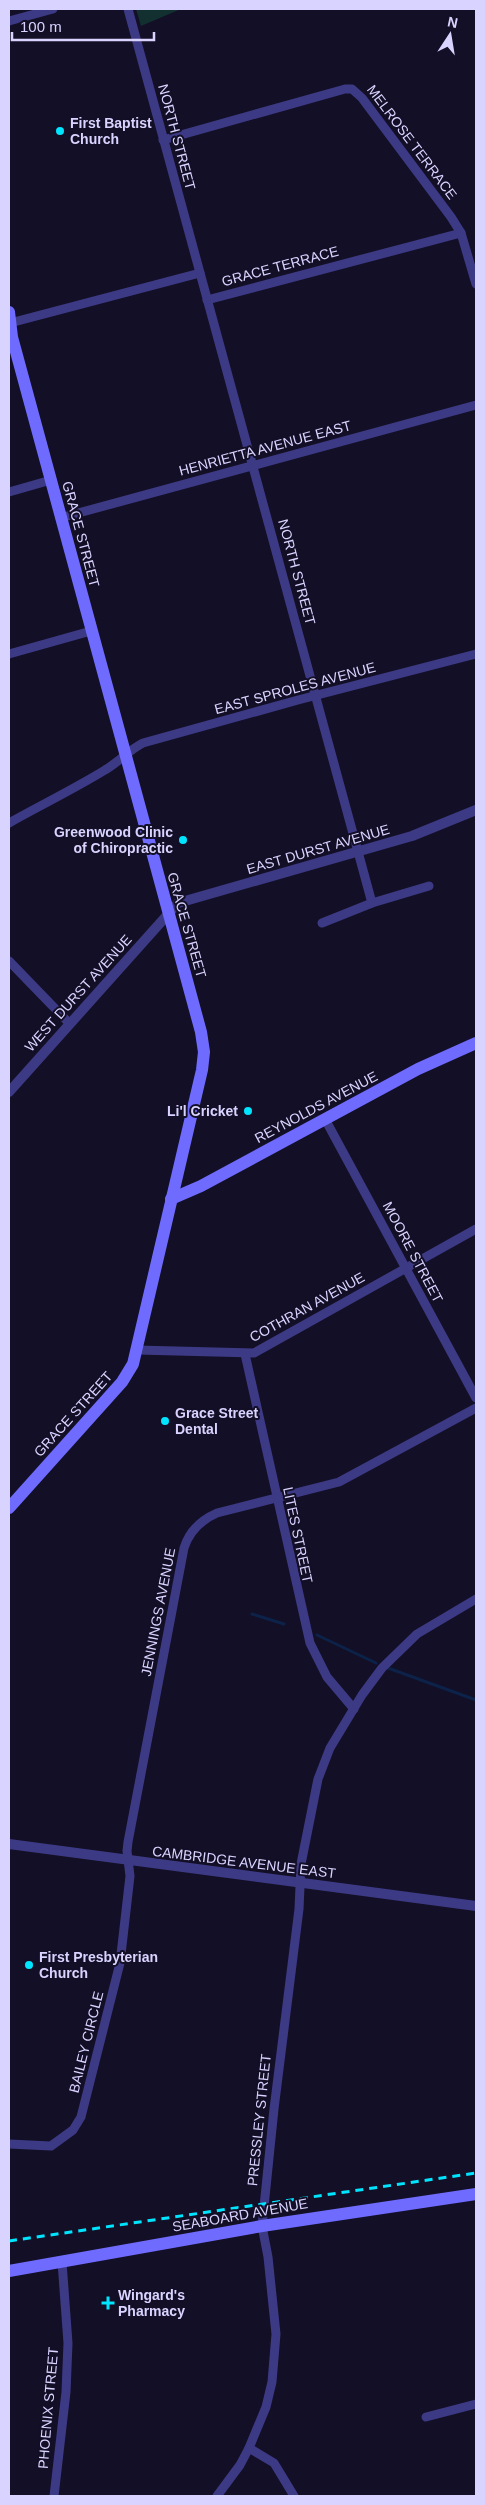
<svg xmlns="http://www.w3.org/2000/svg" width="485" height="2505" viewBox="0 0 485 2505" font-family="Helvetica,sans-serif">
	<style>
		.green { fill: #12302f }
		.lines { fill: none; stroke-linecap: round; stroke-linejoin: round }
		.stream { stroke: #0c2248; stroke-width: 3 }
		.minor { stroke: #3d3a85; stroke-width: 9 }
		.tertiary { stroke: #3d3a85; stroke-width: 10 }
		.secondary { stroke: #6f6bff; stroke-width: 12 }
		.rail { stroke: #00e5ff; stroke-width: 3; stroke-dasharray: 8 6; stroke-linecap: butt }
		.poi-dot { fill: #00e5ff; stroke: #130f26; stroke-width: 2 }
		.labels { text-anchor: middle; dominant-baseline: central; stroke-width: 4; stroke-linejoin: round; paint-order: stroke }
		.poi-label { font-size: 14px; font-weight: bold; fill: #d9d4ff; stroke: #130f26; text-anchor: start }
		.street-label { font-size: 14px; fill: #d9d4ff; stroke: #130f26 }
	</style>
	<rect width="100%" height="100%" fill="#130f26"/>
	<polygon class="green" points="136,9 181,9 141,26"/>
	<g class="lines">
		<g class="stream">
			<polyline points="252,1614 284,1624"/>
			<polyline points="317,1635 376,1663"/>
			<polyline points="388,1668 476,1700"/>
		</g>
		<g class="minor">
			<polyline points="128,9 372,903"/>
			<polyline points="9,21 53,9"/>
			<polyline points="163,140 345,89 352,89 362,98 451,217 461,233 476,284"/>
			<polyline points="207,300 461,233"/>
			<polyline points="10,323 200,273"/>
			<polyline points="9,492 51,480"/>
			<polyline points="60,518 476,405"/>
			<polyline points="9,654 91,631"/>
			<path d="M9,823c32,-18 65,-34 96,-53 14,-8 24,-20 38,-27l155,-43 178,-46"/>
			<polyline points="322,923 372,903 429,886"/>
			<polyline points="9,961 70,1024"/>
			<polyline points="325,1119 476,1398"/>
			<polyline points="137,1350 254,1353 476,1229"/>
			<polyline points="245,1354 310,1643 327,1677 354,1709"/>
			<path d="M9,2144l42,2 22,-16 8,-13 39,-154 10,-87 -3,-25 1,-9 56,-294c5,-16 17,-28 33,-35l122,-31 137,-74"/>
			<polyline points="426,2417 476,2404"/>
			<polyline points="249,2448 274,2463 294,2496"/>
			<polyline points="54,2496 66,2392 68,2343 62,2262"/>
			<polyline points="217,2496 240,2465 249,2448 266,2407 272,2382 276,2334 268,2257 262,2226 274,2109 299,1909 301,1864 318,1779 330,1748 362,1695 382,1668 417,1634 476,1599"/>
		</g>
		<g class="tertiary">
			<polyline points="9,1092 178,903 412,836 476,810"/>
			<polyline points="9,1844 476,1906"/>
		</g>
		<g class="secondary">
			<polyline points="9,312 12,337 201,1032 204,1052 202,1070 133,1364 122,1382 9,1508"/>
			<polyline points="171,1199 201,1186 418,1069 476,1043"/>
			<polyline points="9,2271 262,2226 476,2194"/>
		</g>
		<polyline class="rail" points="9,2241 476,2173"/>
	</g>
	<g class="poi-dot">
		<circle cx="60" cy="131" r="5"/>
		<circle cx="183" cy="840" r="5"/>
		<circle cx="248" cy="1111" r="5"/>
		<circle cx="165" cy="1421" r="5"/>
		<circle cx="29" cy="1965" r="5"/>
		<path d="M105.5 2295.5h5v5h5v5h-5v5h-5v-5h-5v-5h5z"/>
	</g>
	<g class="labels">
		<g class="poi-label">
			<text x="70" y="123">First Baptist<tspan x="70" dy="16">Church</tspan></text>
			<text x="173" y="832" text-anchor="end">Greenwood Clinic<tspan x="173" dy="16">of Chiropractic</tspan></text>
			<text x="238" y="1111" text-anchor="end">Li'l Cricket</text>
			<text x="175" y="1413">Grace Street<tspan x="175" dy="16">Dental</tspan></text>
			<text x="39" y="1957">First Presbyterian<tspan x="39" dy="16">Church</tspan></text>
			<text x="118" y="2295">Wingard's<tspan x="118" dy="16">Pharmacy</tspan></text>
		</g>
		<g class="street-label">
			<text transform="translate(177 137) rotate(75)">NORTH STREET</text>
			<text transform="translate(412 142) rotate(53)">MELROSE TERRACE</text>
			<text transform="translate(280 266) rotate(-15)">GRACE TERRACE</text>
			<text transform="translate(265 448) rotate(-15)">HENRIETTA AVENUE EAST</text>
			<text transform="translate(81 534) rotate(75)">GRACE STREET</text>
			<text transform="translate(297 572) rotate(75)">NORTH STREET</text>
			<text transform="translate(295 688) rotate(-15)">EAST SPROLES AVENUE</text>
			<text transform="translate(318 849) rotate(-16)">EAST DURST AVENUE</text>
			<text transform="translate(187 925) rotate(74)">GRACE STREET</text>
			<text transform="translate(78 993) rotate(-48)">WEST DURST AVENUE</text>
			<text transform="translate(316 1107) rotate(-28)">REYNOLDS AVENUE</text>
			<text transform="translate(413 1252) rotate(62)">MOORE STREET</text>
			<text transform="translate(307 1307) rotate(-29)">COTHRAN AVENUE</text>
			<text transform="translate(73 1414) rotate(-48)">GRACE STREET</text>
			<text transform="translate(298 1535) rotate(78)">LITES STREET</text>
			<text transform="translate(158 1612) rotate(-79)">JENNINGS AVENUE</text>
			<text transform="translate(244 1862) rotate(7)">CAMBRIDGE AVENUE EAST</text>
			<text transform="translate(86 2042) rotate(-76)">BAILEY CIRCLE</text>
			<text transform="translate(259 2120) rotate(-84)">PRESSLEY STREET</text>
			<text transform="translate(240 2215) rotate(-10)">SEABOARD AVENUE</text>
			<text transform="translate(48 2408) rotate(-85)">PHOENIX STREET</text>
		</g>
	</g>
	<rect width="485" height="2505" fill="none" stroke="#d9d4ff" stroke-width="20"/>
	<g transform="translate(450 35) rotate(12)" stroke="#130f26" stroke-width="4" paint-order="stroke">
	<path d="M0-4L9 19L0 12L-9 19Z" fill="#d9d4ff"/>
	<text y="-8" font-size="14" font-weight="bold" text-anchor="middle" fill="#d9d4ff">N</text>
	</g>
	<path d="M12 32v8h142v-8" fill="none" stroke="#d9d4ff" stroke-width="2.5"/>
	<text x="20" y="32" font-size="15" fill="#d9d4ff" stroke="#130f26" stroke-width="4" paint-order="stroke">100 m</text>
</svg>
